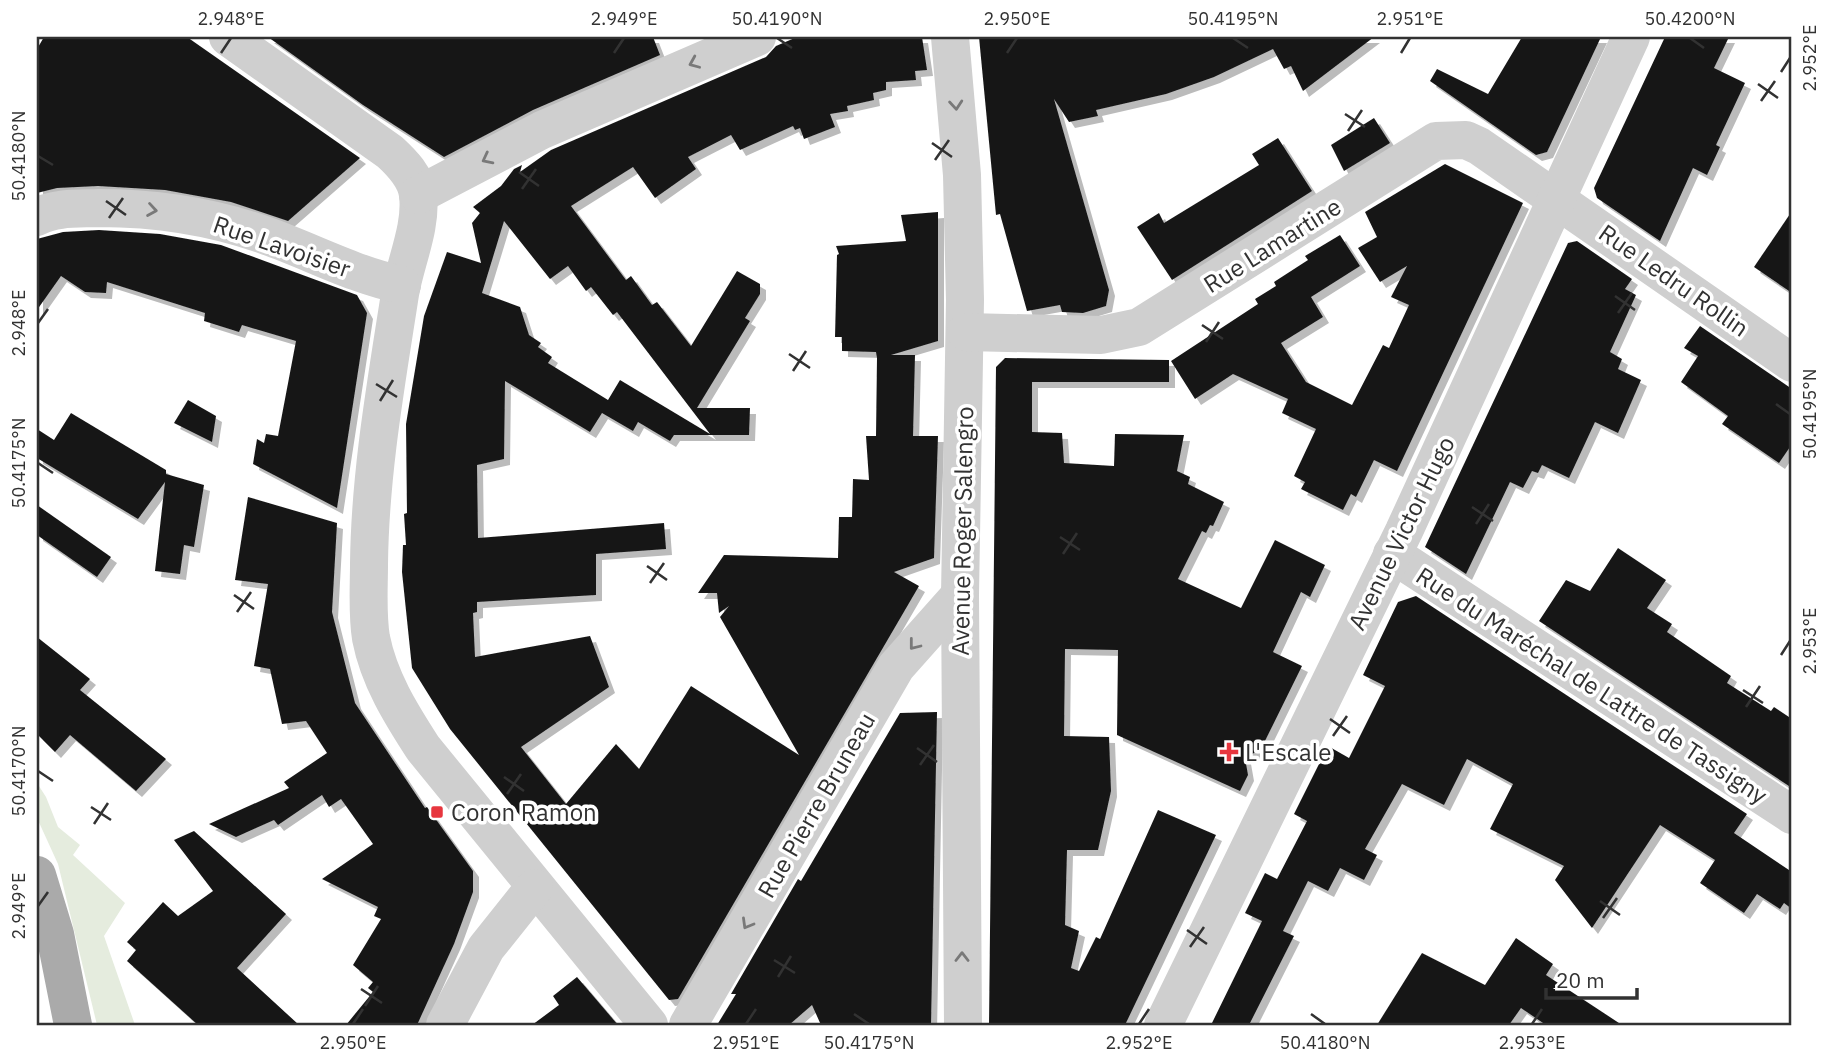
<svg xmlns="http://www.w3.org/2000/svg" width="1829" height="1062" viewBox="0 0 1829 1062" font-family="'IBM Plex Sans',sans-serif">
	<style>
		.green { fill: #e5ecde }
		.building { fill: #191919; fill-rule: evenodd; filter: url(#shadow) }
		.lines { fill: none; stroke-linecap: round; stroke-linejoin: round }
		.minor { stroke: #cfcfcf; stroke-width: 38 }
		.major { stroke: #aaa; stroke-width: 38 }
		.oneway { stroke: #797979 }
		.ticks { fill: none; stroke: #323232; stroke-width: 2.5 }
		.poi-dot { fill: #e7363e; stroke: #fff; stroke-width: 2.5 }
		.labels { text-anchor: middle; dominant-baseline: central; stroke-width: 7; stroke-linejoin: round; paint-order: stroke }
		.street-label { font-size: 24px; fill: #323232; stroke: #fff }
		.poi-label { font-size: 24px; fill: #323232; stroke: #fff; text-anchor: start }
		.neatline { fill: none; stroke: #323232; stroke-width: 2.5 }
		.ticks-label { font-size: 18px; text-anchor: middle; fill: #323232 }
	</style>
	<defs>
		<filter id="shadow"><feDropShadow dx="6" dy="6" stdDeviation="0" flood-color="#0004"/></filter>
	</defs>
	<rect width="100%" height="100%" fill="#fff"/>
	<polygon class="green" points="37,783 46,797 58,827 80,845 73,855 125,903 104,936 135,1025 97,1025 58,864 37,818"/>
	<g class="building">
		<polygon points="44,37 187,37 360,158 288,221 231,202 165,190 98,186 57,188 37,193 37,49"/>
		<polygon points="268,37 653,37 660,55 533,110 444,157 363,105"/>
		<path d="M797,37h125l5,33 -12,1 1,9 -30,2v8l-13,3 1,7 -27,6 1,5 -18,3 5,13 -31,12 -4,-11 -5,2 -2,-4 -53,24 -9,-15 -43,22 8,12 -41,29 -22,-31 -62,39 55,74 5,-4 21,29 5,-3 34,44 46,-75 23,13v10l-15,24 5,3 -53,87h53l-1,27h-75l-4,6 -32,-19 -5,9 -31,-18 -12,19 -85,-51 -1,78 -27,6 1,73 186,-15 2,26 -70,5v41l-119,7v10l-4,1 2,44 115,-21 19,51 -88,60 45,57 50,-60 23,25 52,-83 108,69 -79,-138 9,-11 -10,7 -2,-20h-19l26,-38 114,3 1,-41h13l1,-38 16,1 -3,-44h10l1,-78 -1,-6 -34,-1v-14h-7l2,-82 2,-1 -3,-8 70,-5 -5,-26 37,-3v129l-47,14h24l-2,81h25l-4,122 -40,14 25,14 -241,413 -9,1 -219,-271 -38,-61 -10,-96 1,-27h3l-2,-31 3,-1 -1,-89 18,-108 23,-64 34,11 -9,-40 8,-10 -7,-6 28,-21 13,-17 8,-4 -2,7 31,-22 215,-93 10,-11zM504,221l46,58 18,-13 18,25 5,-4 22,28 4,-3 93,122 -90,-54 -12,20 -60,-37 4,-6 -14,-10 3,-4 -12,-8 -9,-28 -38,-14z"/>
		<polygon points="979,37 1374,37 1303,91 1291,66 1284,69 1273,49 1214,77 1166,94 1096,110 1098,116 1069,122 1054,99 1109,290 1106,306 1083,313 1062,312 1060,305 1027,311 1000,214 996,215"/>
		<polygon points="1522,37 1601,37 1547,152 1536,155 1430,81 1437,69 1488,94"/>
		<polygon points="1665,37 1729,37 1714,68 1745,83 1716,145 1720,147 1707,175 1693,168 1660,241 1597,198 1594,188"/>
		<polygon points="1374,118 1390,143 1344,171 1331,145"/>
		<polygon points="1278,138 1312,191 1172,280 1137,227 1159,213 1164,223 1259,165 1252,154"/>
		<polygon points="1445,164 1523,203 1397,471 1374,460 1356,497 1351,494 1343,510 1301,489 1305,482 1294,476 1316,429 1282,413 1288,399 1233,374 1195,399 1171,361 1258,304 1255,299 1276,286 1274,282 1308,260 1305,256 1340,235 1360,266 1311,297 1323,317 1281,343 1306,382 1352,405 1383,345 1389,348 1409,305 1391,297 1407,266 1380,282 1358,248 1377,237 1365,212"/>
		<polygon points="1792,211 1792,293 1754,267"/>
		<polygon points="99,230 160,234 221,245 357,295 367,313 337,508 253,464 257,439 264,443 266,434 278,436 296,341 242,325 239,332 204,321 205,313 107,282 106,293 85,292 61,276 37,310 37,239 63,232"/>
		<polygon points="1577,241 1632,279 1625,289 1636,295 1610,352 1622,359 1618,369 1641,380 1618,433 1595,422 1569,478 1542,465 1538,473 1532,471 1523,488 1510,482 1466,574 1425,547 1568,243"/>
		<polygon points="1700,326 1792,389 1792,444 1779,463 1722,424 1728,416 1681,382 1698,356 1684,348"/>
		<polygon points="1005,358 1169,360 1169,382 1032,382 1032,432 1062,433 1064,463 1114,466 1115,434 1184,435 1177,471 1190,477 1188,484 1224,502 1213,526 1210,525 1206,533 1202,531 1178,579 1241,608 1275,540 1325,565 1310,597 1301,592 1273,652 1302,666 1261,749 1245,758 1248,775 1240,791 1117,735 1118,650 1065,649 1064,736 1109,737 1111,791 1098,850 1067,850 1065,925 1079,931 1071,968 1079,971 1096,937 1100,939 1158,810 1216,835 1125,1025 989,1025 996,367"/>
		<polygon points="188,400 216,416 212,442 174,423"/>
		<polygon points="71,413 166,470 166,474 204,485 194,547 184,545 180,574 155,571 165,482 138,519 37,458 37,429 54,440"/>
		<polygon points="248,497 337,523 332,612 355,703 425,808 427,807 473,871 473,892 454,944 417,1025 346,1025 373,992 368,988 373,982 353,965 381,919 374,916 378,907 322,879 373,844 341,799 329,807 322,795 278,825 274,820 236,837 209,824 289,788 284,782 327,753 306,721 282,724 270,669 254,666 268,584 235,580"/>
		<polygon points="37,505 111,557 97,577 37,535"/>
		<polygon points="1618,548 1666,580 1647,608 1672,624 1667,632 1731,676 1727,683 1771,711 1774,707 1792,719 1792,788 1539,621 1566,580 1590,591"/>
		<polygon points="1416,596 1747,814 1734,833 1792,872 1792,909 1784,903 1780,909 1757,894 1744,913 1700,883 1715,860 1660,825 1592,928 1555,880 1564,866 1490,829 1513,784 1467,759 1444,805 1402,784 1365,849 1377,855 1364,880 1340,868 1328,891 1308,881 1283,931 1294,936 1249,1025 1211,1025 1262,921 1245,913 1265,873 1277,879 1307,821 1294,814 1328,746 1349,758 1385,686 1363,675 1398,602"/>
		<polygon points="37,637 90,679 80,690 166,759 136,791 70,735 55,752 37,734"/>
		<polygon points="937,712 931,1025 821,1025 812,1005 789,1025 717,1025 736,994 731,994 798,879 801,881 900,713"/>
		<polygon points="194,831 286,914 237,968 299,1025 198,1025 127,961 136,950 127,942 163,902 178,916 213,891 174,840"/>
		<polygon points="1516,938 1553,964 1546,975 1622,1025 1546,1025 1521,1008 1509,1025 1377,1025 1422,953 1485,985"/>
		<polygon points="577,977 618,1025 532,1025 559,1005 553,996"/>
	</g>
	<g class="lines">
		<g class="minor">
			<path d="M228,37l162,115c12,11 26,25 28,43 4,32 -13,68 -18,99 -14,90 -30,179 -31,270 0,24 -2,50 2,74 8,41 30,76 52,110l226,277"/>
			<polyline points="950,37 962,175 965,300 960,595 963,1025"/>
			<polyline points="418,195 542,130 757,37"/>
			<path d="M37,217c18,-10 42,-8 62,-9 56,0 115,9 168,28 45,16 87,39 135,49"/>
			<polyline points="966,332 1101,335 1139,327 1436,141 1466,140 1479,146 1792,363"/>
			<polyline points="1392,554 1792,815"/>
			<polyline points="445,1025 486,948 534,888"/>
			<polyline points="688,1025 896,667 960,595"/>
			<polyline points="1163,1025 1404,531 1631,37"/>
		</g>
		<polyline class="major" points="37,875 55,934 73,1025"/>
	</g>
	<defs><path id="oneway-chevron" d="M-2-3.5L2.5 0L-2 3.5" fill="none" stroke-width="1.6" stroke-linecap="round" stroke-linejoin="round" transform="scale(1.75)"/></defs>
	<g class="oneway">
		<use href="#oneway-chevron" transform="translate(694 63) rotate(157)"/>
		<use href="#oneway-chevron" transform="translate(956 105) rotate(85)"/>
		<use href="#oneway-chevron" transform="translate(487 159) rotate(153)"/>
		<use href="#oneway-chevron" transform="translate(152 210) rotate(9)"/>
		<use href="#oneway-chevron" transform="translate(914 645) rotate(128)"/>
		<use href="#oneway-chevron" transform="translate(747 924) rotate(120)"/>
		<use href="#oneway-chevron" transform="translate(962 957) rotate(-90)"/>
	</g>
	<path class="ticks" d="M777,38l15,10M1233,38l15,10M1690,38l14,10M221,53l10,-15M614,53l10,-15M1007,53l10,-15M1401,53l9,-15M1781,72l9,-14M1758,84l20,14M1761,101l14,-20M1345,114l20,13M1348,131l14,-21M932,143l20,14M38,156l15,9M935,160l14,-20M519,172l20,14M522,189l14,-20M106,201l20,14M109,218l14,-20M1615,296l20,14M1618,313l14,-20M38,323l10,-14M1202,325l21,14M1206,342l13,-20M789,354l21,14M793,371l13,-20M376,384l21,13M380,401l13,-21M1776,404l14,10M38,463l15,10M1472,507l21,14M1476,524l13,-20M1060,537l20,13M1063,554l14,-21M647,566l20,14M650,583l14,-20M234,595l20,14M237,612l14,-20M1781,655l9,-14M1743,690l20,13M1746,707l14,-21M1330,719l20,14M1333,736l14,-20M917,748l20,14M920,765l14,-20M38,771l15,10M504,777l20,14M507,794l14,-20M91,807l20,13M94,824l14,-21M1600,901l20,14M38,906l10,-14M1603,918l14,-20M1187,930l20,14M1190,947l14,-20M774,960l21,13M778,977l13,-21M361,989l21,14M365,1006l13,-20M854,1014l15,10M1311,1014l14,10M353,1024l10,-15M746,1024l10,-15M1139,1024l10,-15M1532,1024l10,-15"/>
	<g class="poi-dot">
		<path d="M1225.5 741.5h7v7h7v7h-7v7h-7v-7h-7v-7h7z"/>
		<rect x="430" y="805" width="14" height="14" rx="3.5"/>
	</g>
	<g class="labels">
		<g class="street-label">
			<text transform="translate(1272 245) rotate(-32)">Rue Lamartine</text>
			<text transform="translate(282 246) rotate(19)">Rue Lavoisier</text>
			<text transform="translate(1674 280) rotate(35)">Rue Ledru Rollin</text>
			<text transform="translate(962 531) rotate(-89)">Avenue Roger Salengro</text>
			<text transform="translate(1401 533) rotate(-64)">Avenue Victor Hugo</text>
			<text transform="translate(1592 685) rotate(33)">Rue du Maréchal de Lattre de Tassigny</text>
			<text transform="translate(816 805) rotate(-60)">Rue Pierre Bruneau</text>
		</g>
		<g class="poi-label">
			<text x="1245" y="752">L'Escale</text>
			<text x="451" y="812">Coron Ramon</text>
		</g>
	</g>
	<rect width="1829" height="1062" fill="none" stroke="#ffffff" stroke-width="77"/>
	<path d="M1546 988v10h91v-10" fill="none" stroke="#323232" stroke-width="3.5"/>
	<text x="1556" y="988" font-size="21" fill="#323232" stroke="#ffffff" stroke-width="5" paint-order="stroke">20 m</text>
	<rect x="38" y="38" width="1752" height="986" class="neatline"/>
	<g class="ticks-label">
		<text x="231" y="25">2.948°E</text>
		<text x="624" y="25">2.949°E</text>
		<text x="777" y="25">50.4190°N</text>
		<text x="1017" y="25">2.950°E</text>
		<text x="1233" y="25">50.4195°N</text>
		<text x="1410" y="25">2.951°E</text>
		<text x="1690" y="25">50.4200°N</text>
		<text transform="translate(1810 58) rotate(-90)" y="6">2.952°E</text>
		<text transform="translate(19 156) rotate(-90)" y="6">50.4180°N</text>
		<text transform="translate(19 323) rotate(-90)" y="6">2.948°E</text>
		<text transform="translate(1810 414) rotate(-90)" y="6">50.4195°N</text>
		<text transform="translate(19 463) rotate(-90)" y="6">50.4175°N</text>
		<text transform="translate(1810 641) rotate(-90)" y="6">2.953°E</text>
		<text transform="translate(19 771) rotate(-90)" y="6">50.4170°N</text>
		<text transform="translate(19 906) rotate(-90)" y="6">2.949°E</text>
		<text x="353" y="1049">2.950°E</text>
		<text x="746" y="1049">2.951°E</text>
		<text x="869" y="1049">50.4175°N</text>
		<text x="1139" y="1049">2.952°E</text>
		<text x="1325" y="1049">50.4180°N</text>
		<text x="1532" y="1049">2.953°E</text>
	</g>
</svg>
